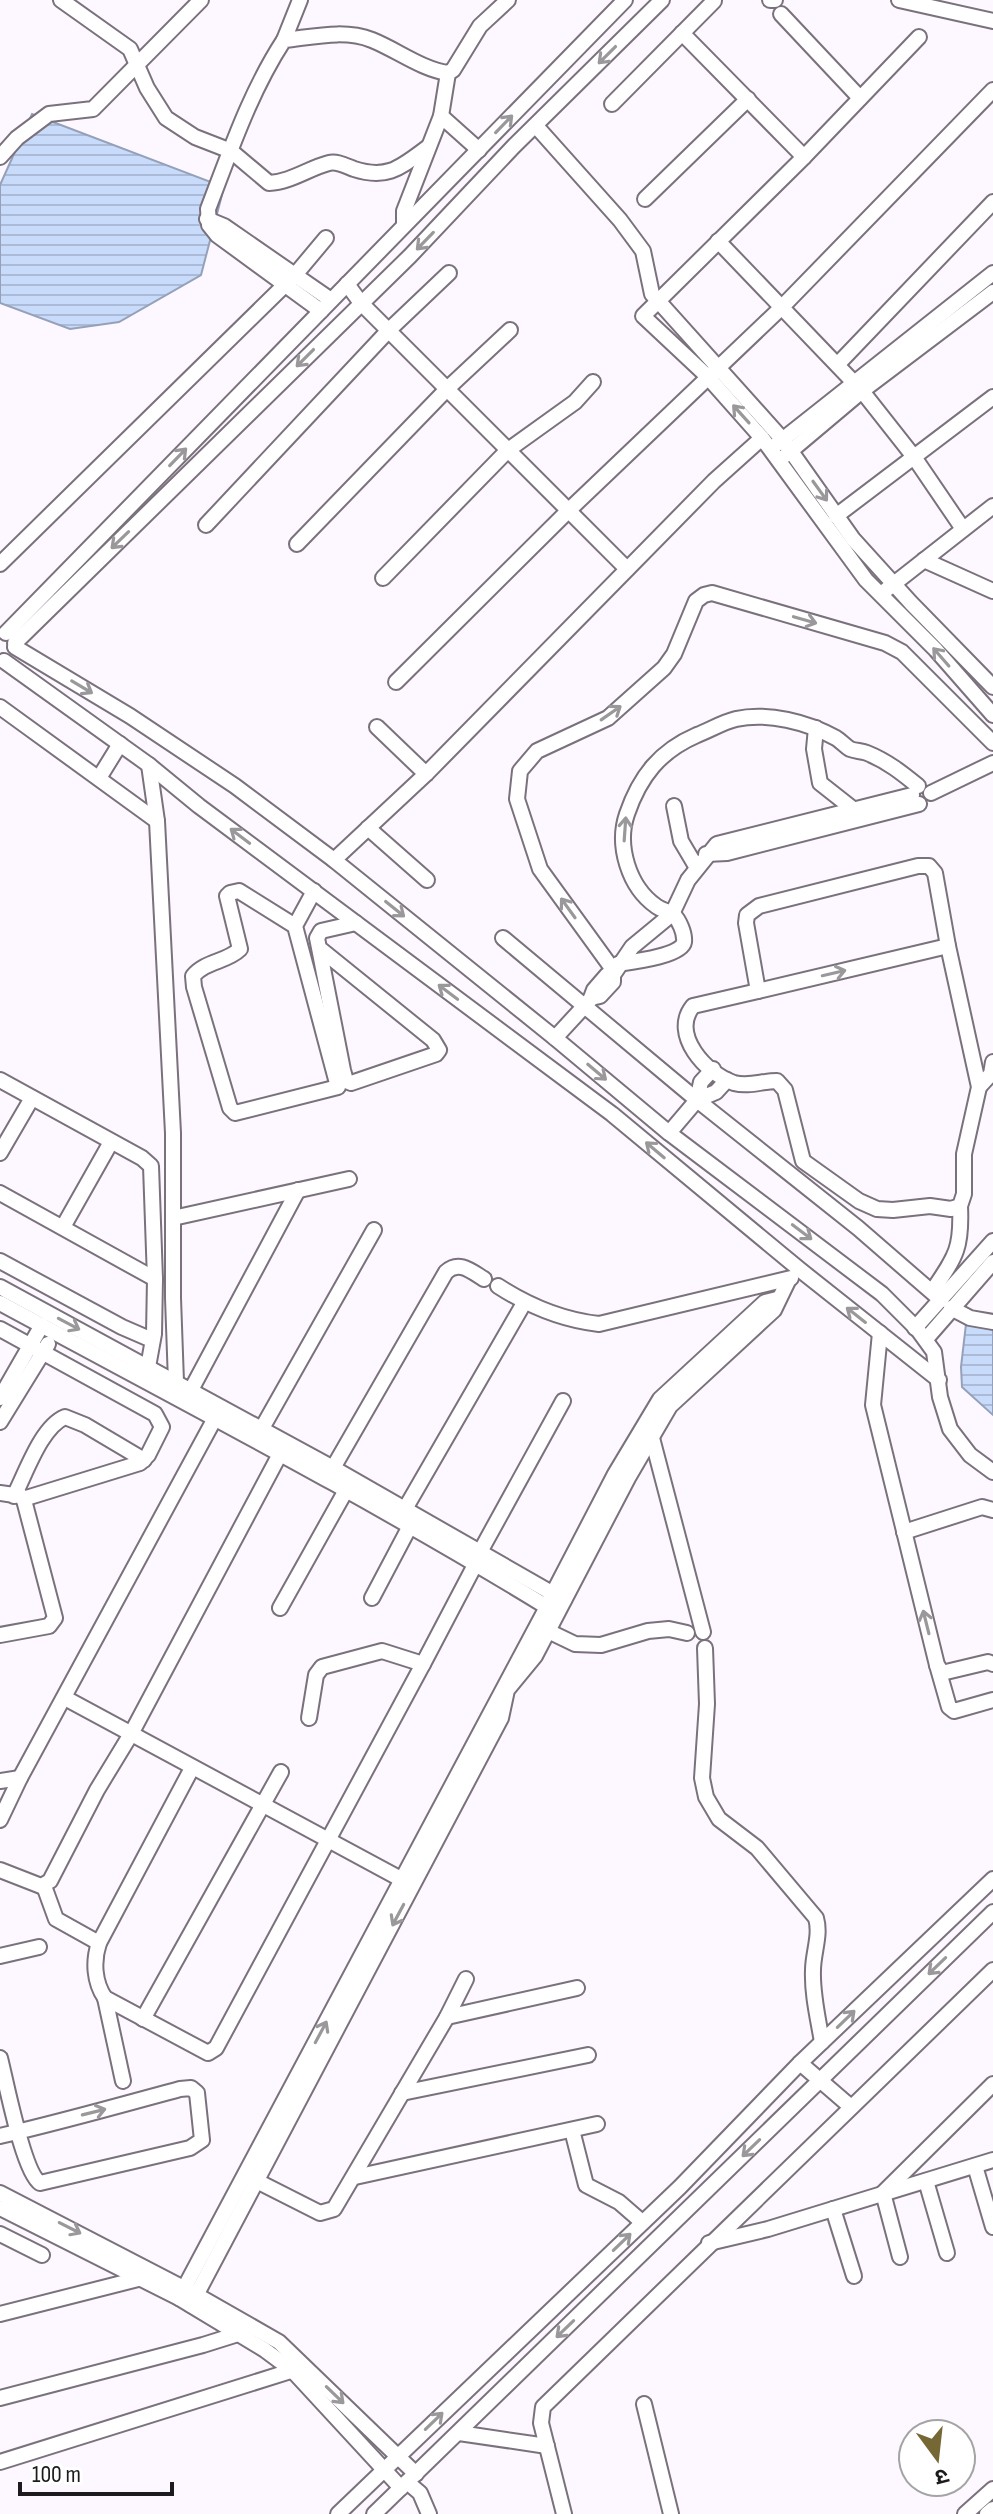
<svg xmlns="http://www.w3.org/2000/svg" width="993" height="2514" viewBox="0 0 993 2514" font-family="'Sofia Sans Condensed','Noto Sans Devanagari',sans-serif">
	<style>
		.water { fill: url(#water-rules); stroke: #95a1b9; stroke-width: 2 }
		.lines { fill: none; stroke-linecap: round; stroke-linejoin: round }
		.minor-casing { stroke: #7a717d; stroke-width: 18 }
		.minor { stroke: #fff; stroke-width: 14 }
		.oneway { stroke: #9a989a }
	</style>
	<defs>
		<pattern id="water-rules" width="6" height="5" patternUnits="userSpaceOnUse" patternTransform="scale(2)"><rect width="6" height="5" fill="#c8dbfb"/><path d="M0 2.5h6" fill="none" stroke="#abbbd7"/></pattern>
	</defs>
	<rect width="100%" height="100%" fill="#fdf7ff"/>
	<g class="water">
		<polygon points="32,114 224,187 201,275 119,322 70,329 0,303 0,185"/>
		<polygon points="966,1324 993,1328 993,1415 962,1387 961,1367"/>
	</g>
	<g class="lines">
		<g class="minor-casing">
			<g id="minor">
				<path d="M61,0l69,49 17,39 19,30 29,19 36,14 38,32c22,-1 40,-15 60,-20 8,-2 17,3 25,6 34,11 47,-2 74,-22"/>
				<polyline points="770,0 775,0"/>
				<polyline points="899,0 993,21"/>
				<polyline points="781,14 860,98"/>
				<polyline points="682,33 804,157"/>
				<polyline points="919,37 804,157 643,316 707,376 762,438 866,580 936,650 993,715"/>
				<polyline points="284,40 300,0"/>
				<polyline points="612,104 714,1"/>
				<polyline points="441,116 479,150"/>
				<polyline points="536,126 620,220 643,251 652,294 783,440 853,539 911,603 993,687"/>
				<polyline points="0,157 17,138 49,114 93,109 201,0"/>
				<polyline points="645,199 748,99"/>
				<polyline points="207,219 224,226 331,300"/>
				<polyline points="404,225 404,211 441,116 448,73"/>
				<polyline points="718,241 862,391 914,457 963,529"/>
				<polyline points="347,284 361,303 627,569"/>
				<path d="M321,311l-104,-76 -8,-10 -1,-16c22,-57 42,-117 76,-169 29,-3 60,-11 88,0 25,10 49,29 76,33l5,-3 27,-44 28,-26"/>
				<polyline points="838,364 993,202"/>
				<polyline points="777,444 993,273"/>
				<polyline points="786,455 862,391 993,292"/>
				<polyline points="836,516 993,397"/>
				<polyline points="206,525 389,330 449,273"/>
				<polyline points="297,544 448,388 510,330"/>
				<polyline points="924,560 993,591"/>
				<polyline points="0,564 295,275 326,238"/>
				<polyline points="383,578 508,450 575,402 593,382"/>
				<polyline points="886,590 993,506"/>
				<polyline points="6,633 625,0"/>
				<polyline points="15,643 410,256 514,146 662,0"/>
				<polyline points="15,647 130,716 235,786 334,860 555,1038 669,1133 882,1294 918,1330 934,1352 940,1397 950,1429 970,1455 993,1472"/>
				<polyline points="4,661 149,765 199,806 612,1114 799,1269 939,1380"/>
				<polyline points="396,682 568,511 781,308 993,90"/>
				<polyline points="0,707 157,821"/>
				<polyline points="377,727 426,774"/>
				<polyline points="816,728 814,749 820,783 853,809"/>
				<polyline points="149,765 157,821 173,1133 173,1298 176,1382"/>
				<polyline points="99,778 120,744"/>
				<polyline points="931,793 993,763"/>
				<polyline points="674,806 681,841 697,868"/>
				<polyline points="368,828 427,880"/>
				<polyline points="706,854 727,853 919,804"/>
				<polyline points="334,860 426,774 714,481 762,438"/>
				<path d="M918,866h11l6,7 13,73 31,141 -15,67v40l-4,12 -9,3 -21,-3 -37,4 -16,-1 -18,-8 -56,-40 -18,-71 -8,-9c-15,0 -28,6 -43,2 -28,-9 -64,-49 -41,-77l65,-15 -12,-68 1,-8 12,-9z"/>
				<path d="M295,926l-56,-35 -9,2 -3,3 13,53c-13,13 -35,12 -47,27l1,11 36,121 5,5 103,-26 -43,-161 19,-35"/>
				<polyline points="503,938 697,1100 858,1228 941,1300"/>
				<polyline points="319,948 433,1040 439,1050 436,1054 351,1083 346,1081 343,1070 319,948 317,938 321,931 356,923"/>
				<path d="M618,964c13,-2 64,-8 66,-22 1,-9 -5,-22 -11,-28 -5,-3 -12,-4 -17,-8 -27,-19 -40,-60 -29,-92 13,-38 33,-63 70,-79 13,-5 26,-13 39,-16 32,-7 71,3 100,19 5,3 9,8 14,11 5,2 12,2 17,4 20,8 35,20 51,33"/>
				<polyline points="614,971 540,869 517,799 520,771 537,751 608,718 664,668 674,654 696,601 704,595 712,593 885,643 902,652 993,743"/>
				<polyline points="613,975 613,982 600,996 591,998 594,990 607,975 613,975 632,947 672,914 688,880 717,844 912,795"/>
				<polyline points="758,991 948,946"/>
				<polyline points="555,1038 590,1000"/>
				<polyline points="713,1069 701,1082 697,1100 716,1092 727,1080"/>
				<polyline points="0,1080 142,1158 151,1166 155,1279 154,1334 148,1367"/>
				<polyline points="979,1087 991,1074 993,1062"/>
				<polyline points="669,1133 697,1100"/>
				<polyline points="0,1153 32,1098"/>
				<polyline points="0,1193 155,1279"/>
				<polyline points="173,1218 349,1179"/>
				<polyline points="63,1227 111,1142"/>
				<polyline points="0,1261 122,1327 152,1340"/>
				<path d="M498,1286c31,20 64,34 101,38l192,-46"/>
				<polyline points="0,1287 333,1468 564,1600"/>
				<path d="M933,1290c23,-34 29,-42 27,-84"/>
				<path d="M0,1303c183,99 369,195 547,304l-368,691"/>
				<polyline points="951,1308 970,1318 993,1322"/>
				<polyline points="915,1328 993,1241"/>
				<polyline points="0,1329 155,1414 162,1427 148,1455 140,1463 23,1499"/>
				<polyline points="880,1333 873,1405 937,1665 941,1671 946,1672 988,1662 993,1664"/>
				<polyline points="926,1339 993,1262"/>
				<polyline points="191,1390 298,1190"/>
				<polyline points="0,1398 42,1325"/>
				<polyline points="0,1422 48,1344"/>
				<polyline points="261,1430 374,1230"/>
				<polyline points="652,1438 703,1632"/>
				<path d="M333,1468l113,-196c13,-12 25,-1 38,7"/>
				<polyline points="0,1493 21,1496 24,1500 55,1618 49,1626 0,1635"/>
				<path d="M14,1496c12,-23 27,-69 51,-79l20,8 59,35"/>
				<polyline points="405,1509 524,1303"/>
				<polyline points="904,1532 982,1507 993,1510"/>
				<polyline points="480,1552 563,1401"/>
				<polyline points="372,1598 410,1526"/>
				<polyline points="548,1603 615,1474 660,1399 765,1302 777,1299"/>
				<polyline points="280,1608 345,1492"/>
				<polyline points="548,1631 575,1644 601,1645 648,1631 669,1629 687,1633"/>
				<path d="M705,1648l2,56 -5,74 4,19 13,22 38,29 59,70c5,17 -3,35 -3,52 -1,24 5,48 9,72"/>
				<polyline points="937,1665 949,1707 954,1711 993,1700"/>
				<polyline points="65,1698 410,1884"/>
				<polyline points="309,1718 316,1675 322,1667 382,1651 423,1664 476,1563"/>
				<path d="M192,1768l-93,175c-6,18 -5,39 6,55l103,55 8,-5 207,-384"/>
				<polyline points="0,1781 20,1778"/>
				<polyline points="0,1820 20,1778 214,1420"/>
				<polyline points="0,1870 41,1886 50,1881 97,1790 131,1734 280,1454"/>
				<polyline points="44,1886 56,1919 99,1943"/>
				<polyline points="0,1956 39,1947"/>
				<polyline points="105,1998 123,2081"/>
				<polyline points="447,2017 577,1988"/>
				<polyline points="143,2019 281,1772"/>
				<path d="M0,2058c6,23 23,114 40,125l150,-35 12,-8 -5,-47 -6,-5 -11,1c-59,16 -119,33 -180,47"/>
				<polyline points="800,2063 851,2107"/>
				<polyline points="402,2093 588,2055"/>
				<polyline points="572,2130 586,2185 619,2202 642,2222"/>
				<polyline points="975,2166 993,2227"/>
				<polyline points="249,2177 320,2213 334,2209 447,2017 466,1979"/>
				<polyline points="355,2177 597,2124"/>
				<polyline points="926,2181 947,2253"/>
				<polyline points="0,2193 195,2294 279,2342 416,2474"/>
				<polyline points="0,2208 179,2298 265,2350 292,2370 401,2488"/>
				<polyline points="833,2209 854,2276"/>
				<polyline points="0,2234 42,2255"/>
				<polyline points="709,2243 768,2229 993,2160"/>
				<polyline points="900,2257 883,2193 993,2084"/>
				<polyline points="191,2305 501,1718 507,1690 535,1656 628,1478 670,1406 774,1310 788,1281"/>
				<polyline points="0,2314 138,2279"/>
				<polyline points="0,2398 203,2345 238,2334"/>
				<polyline points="644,2404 671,2514"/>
				<polyline points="459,2433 547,2446"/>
				<polyline points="0,2462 297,2369"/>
				<polyline points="407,2482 420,2493 429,2514"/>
				<polyline points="338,2514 680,2187 800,2063 993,1879"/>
				<polyline points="374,2514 993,1912"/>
				<polyline points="564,2514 541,2423 543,2407 993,1970"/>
				<polyline points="965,2514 993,2489"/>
				<polyline points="987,2514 993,2509"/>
			</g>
		</g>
		<use href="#minor" class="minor"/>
	</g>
	<defs><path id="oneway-shaft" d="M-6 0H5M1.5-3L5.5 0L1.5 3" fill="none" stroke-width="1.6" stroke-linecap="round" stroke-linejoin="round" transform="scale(2)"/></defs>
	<g class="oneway">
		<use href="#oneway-shaft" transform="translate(607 55) rotate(135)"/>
		<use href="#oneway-shaft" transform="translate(504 124) rotate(-46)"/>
		<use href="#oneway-shaft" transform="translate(425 241) rotate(134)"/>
		<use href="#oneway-shaft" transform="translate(305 358) rotate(135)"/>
		<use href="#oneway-shaft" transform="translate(741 414) rotate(-132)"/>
		<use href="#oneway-shaft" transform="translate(178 457) rotate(-46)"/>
		<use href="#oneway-shaft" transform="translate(820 491) rotate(54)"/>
		<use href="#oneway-shaft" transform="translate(120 540) rotate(136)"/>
		<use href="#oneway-shaft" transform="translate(805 620) rotate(16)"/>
		<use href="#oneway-shaft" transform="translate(941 657) rotate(-131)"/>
		<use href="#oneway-shaft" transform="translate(82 687) rotate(31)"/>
		<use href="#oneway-shaft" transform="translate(611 713) rotate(-35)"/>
		<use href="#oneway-shaft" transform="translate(625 829) rotate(-86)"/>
		<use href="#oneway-shaft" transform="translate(240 836) rotate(-143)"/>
		<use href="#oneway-shaft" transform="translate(568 908) rotate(-126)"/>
		<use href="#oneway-shaft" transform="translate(395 909) rotate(39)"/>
		<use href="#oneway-shaft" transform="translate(834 973) rotate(-13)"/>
		<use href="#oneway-shaft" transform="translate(448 992) rotate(-143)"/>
		<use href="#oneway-shaft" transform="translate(597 1072) rotate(40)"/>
		<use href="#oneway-shaft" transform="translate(655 1150) rotate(-140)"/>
		<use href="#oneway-shaft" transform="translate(802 1232) rotate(37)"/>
		<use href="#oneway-shaft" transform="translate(856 1315) rotate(-142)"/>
		<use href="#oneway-shaft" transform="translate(69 1324) rotate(28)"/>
		<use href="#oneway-shaft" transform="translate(926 1622) rotate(-104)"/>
		<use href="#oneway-shaft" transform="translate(398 1915) rotate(118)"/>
		<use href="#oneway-shaft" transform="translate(937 1966) rotate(136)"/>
		<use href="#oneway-shaft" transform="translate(846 2019) rotate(-44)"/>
		<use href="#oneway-shaft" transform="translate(321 2032) rotate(-62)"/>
		<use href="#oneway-shaft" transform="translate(94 2112) rotate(-14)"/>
		<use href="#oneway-shaft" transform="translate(751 2148) rotate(136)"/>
		<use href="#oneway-shaft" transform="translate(70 2228) rotate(27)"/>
		<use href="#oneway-shaft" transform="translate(622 2242) rotate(-44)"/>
		<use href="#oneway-shaft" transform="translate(565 2329) rotate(136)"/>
		<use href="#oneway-shaft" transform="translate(335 2395) rotate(44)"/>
		<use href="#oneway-shaft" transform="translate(434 2421) rotate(-44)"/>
	</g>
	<g transform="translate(937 2458) rotate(165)"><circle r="38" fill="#ffffff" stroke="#a5a4a5" stroke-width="2"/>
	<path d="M0-6L14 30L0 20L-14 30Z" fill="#766835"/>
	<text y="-12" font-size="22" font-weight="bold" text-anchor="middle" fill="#1e1b1f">उ</text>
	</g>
	<path d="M20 2482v12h152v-12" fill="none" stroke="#1e1b1f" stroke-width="4"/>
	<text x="32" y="2482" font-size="24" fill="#1e1b1f" stroke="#ffffff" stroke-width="6" paint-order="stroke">100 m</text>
</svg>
